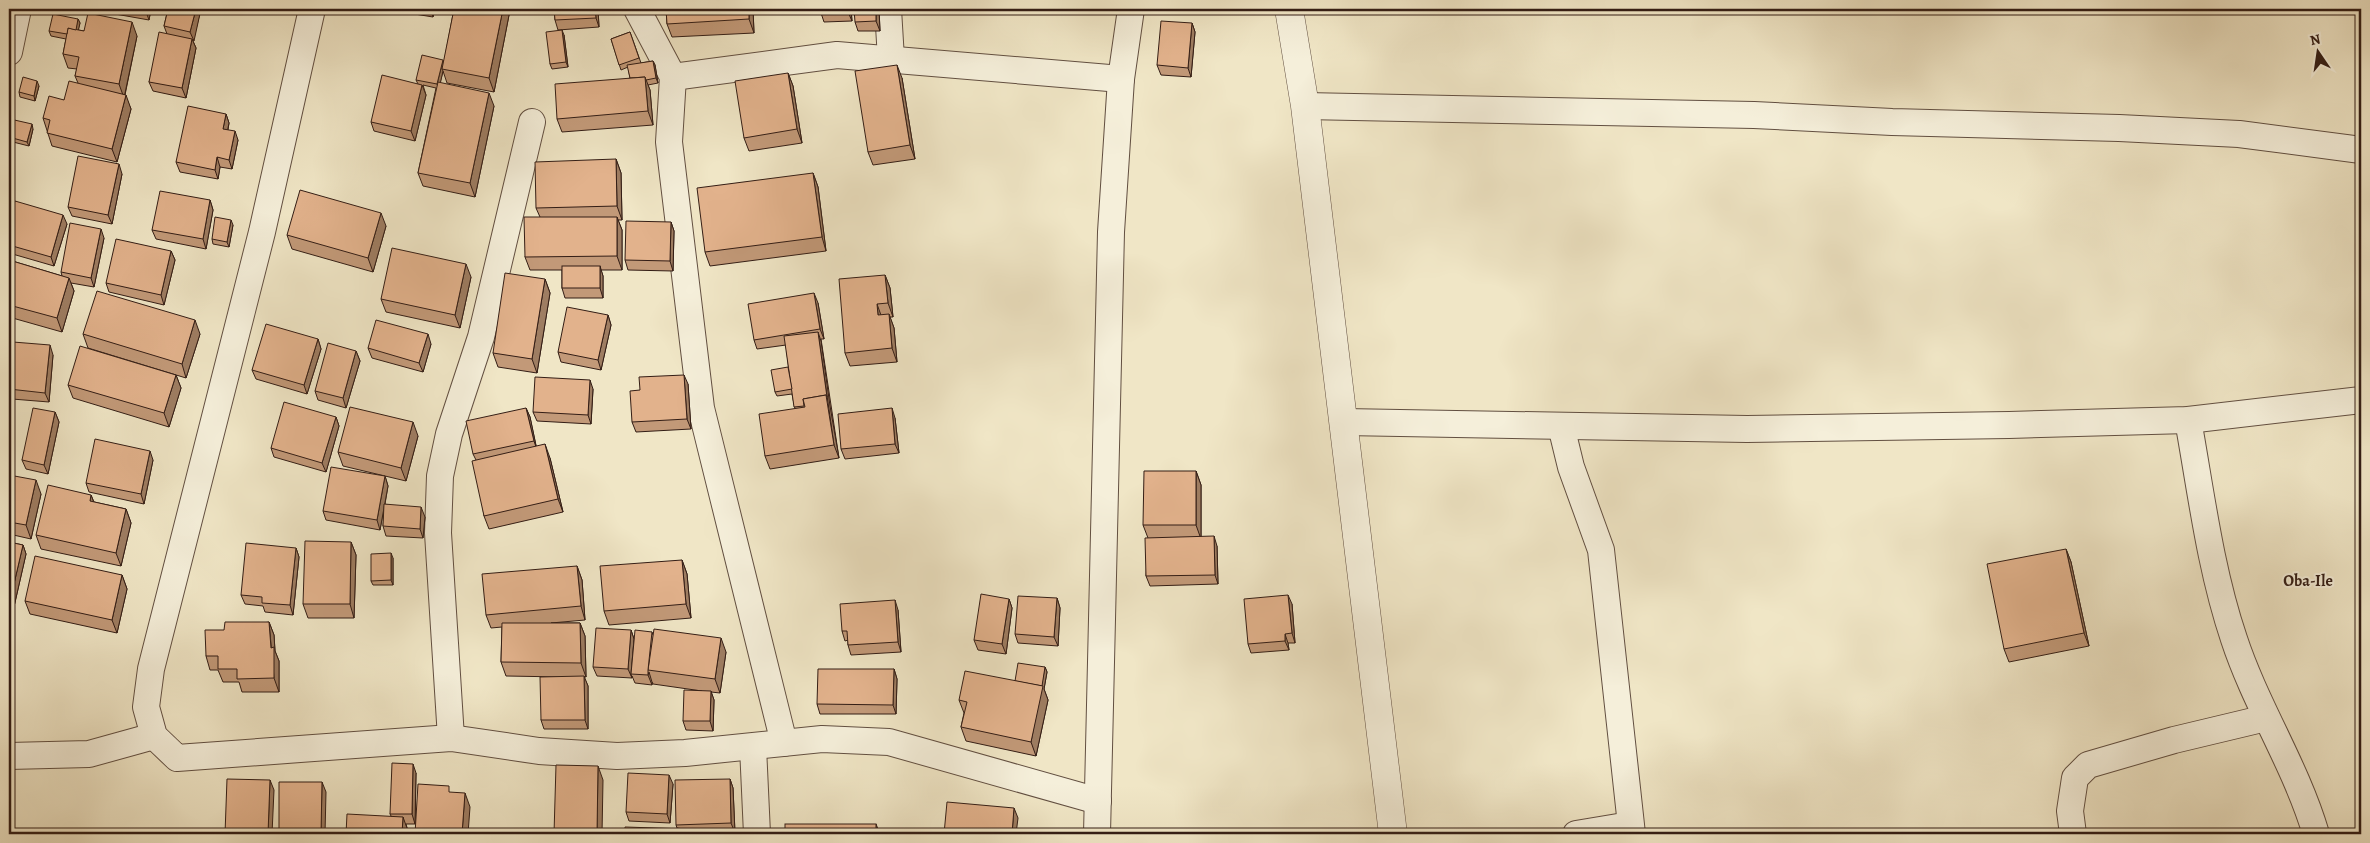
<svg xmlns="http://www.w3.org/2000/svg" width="2370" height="843" viewBox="0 0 2370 843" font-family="Alegreya,serif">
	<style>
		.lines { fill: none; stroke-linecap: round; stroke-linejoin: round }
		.minor-casing { stroke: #624f41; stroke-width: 28 }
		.tertiary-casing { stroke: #624f41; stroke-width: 29 }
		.minor { stroke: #f5efda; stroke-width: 26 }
		.tertiary { stroke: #f5efda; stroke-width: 28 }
		.wall { fill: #c29978; stroke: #331d15 }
		.shaded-wall { fill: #9e7d62; stroke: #331d15 }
		.building { fill: #e2b28c; stroke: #331d15 }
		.labels { text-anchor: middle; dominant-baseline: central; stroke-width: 4; stroke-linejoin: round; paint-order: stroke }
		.quarter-label { font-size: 16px; font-weight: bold; fill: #331d15; stroke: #f5efda }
	</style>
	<rect width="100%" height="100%" fill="#f0e6c6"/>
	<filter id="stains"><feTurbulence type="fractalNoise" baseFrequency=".004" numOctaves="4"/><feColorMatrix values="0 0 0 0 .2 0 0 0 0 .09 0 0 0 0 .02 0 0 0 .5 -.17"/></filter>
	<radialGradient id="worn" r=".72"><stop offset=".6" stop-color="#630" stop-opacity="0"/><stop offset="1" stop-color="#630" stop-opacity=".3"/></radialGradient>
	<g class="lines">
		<g class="minor-casing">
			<g id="minor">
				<polyline points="312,9 262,232 151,669 146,707 154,736 177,758 451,738 539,751 617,756 685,753 822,739 889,742 1098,801"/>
				<polyline points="637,9 673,77 669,142 701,408 784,743"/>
				<polyline points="888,9 891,59"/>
				<polyline points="9,52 18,9"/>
				<polyline points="673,77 837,55 1121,79"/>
				<polyline points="1305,106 1754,115 1892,122 2119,128 2239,134 2361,150"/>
				<path d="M2188,420c13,72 22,148 46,219 22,67 62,127 82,195"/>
				<polyline points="1344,422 1747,429 2009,425 2188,420 2361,400"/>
				<polyline points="1561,426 1571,467 1601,550 1632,834"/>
				<polyline points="451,738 438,533 440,476 449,434 481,337 532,122"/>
				<polyline points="753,747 757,834"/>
				<polyline points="9,756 89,754 154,736"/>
				<polyline points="1097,834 1111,232 1121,79 1131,9"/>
				<polyline points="1576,834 1630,825"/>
				<polyline points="2073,834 2070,811 2075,778 2088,765 2174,740 2266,718"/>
			</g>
		</g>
		<g class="tertiary-casing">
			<polyline id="tertiary" points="1289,9 1305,106 1393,834"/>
		</g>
		<use href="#minor" class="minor"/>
		<use href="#tertiary" class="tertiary"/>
	</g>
	<g class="wall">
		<polygon points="87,9 151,9 149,20"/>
		<polygon points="168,9 201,9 193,41 196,48 186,98 153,91 149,82 167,34 164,26"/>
		<polygon points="384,9 435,9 433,17"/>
		<polygon points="454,9 510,9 510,10 494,92 447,83 443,71 440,83 494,106 475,197 423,186 418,173 436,88 423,85 426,95 415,141 374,131 371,122 418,84 416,80 444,62"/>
		<polygon points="554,9 598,9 599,27 558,30 555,20"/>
		<polygon points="666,9 753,9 754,33 672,37 667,24"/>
		<polygon points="762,9 815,9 815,12 763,11"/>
		<polygon points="821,9 851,9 852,21 824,22 821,13"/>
		<polygon points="879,9 880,31 858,31 855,22"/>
		<polygon points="78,19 80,23 78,30 84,31 137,36 125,95 131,109 117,162 52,146 43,118 64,100 78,83 75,76 77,69 68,68 63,54 66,39 51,36 49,31"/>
		<polygon points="1192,23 1195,32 1191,77 1161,75 1157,65"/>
		<polygon points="630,32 641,63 653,61 655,65 658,83 648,85 650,90 653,125 562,132 557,119 630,78 628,67 621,70 611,39"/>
		<polygon points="564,35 568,67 552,69 550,64"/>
		<polygon points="788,73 793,86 802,143 749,151 744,138"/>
		<polygon points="902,78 915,159 873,165 868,152"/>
		<polygon points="39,86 35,101 20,97 19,92"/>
		<polygon points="226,114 229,123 228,130 238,140 232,169 220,167 218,179 180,172 176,162"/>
		<polygon points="9,124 33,129 29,146 9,141"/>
		<polygon points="616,159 621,173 622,220 618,220 622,230 622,270 601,270 603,276 603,298 565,298 562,288 562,270 530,270 525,257 540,217 536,208"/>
		<polygon points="813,173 818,187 826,251 710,266 705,252"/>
		<polygon points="122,174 112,224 72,216 68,207"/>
		<polygon points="210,200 213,210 206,249 156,239 152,230"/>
		<polygon points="9,221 67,224 54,266 9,253"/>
		<polygon points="671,222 674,231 673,271 628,270 625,260"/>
		<polygon points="233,225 229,247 213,244 212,239"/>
		<polygon points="386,226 373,272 292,249 287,235"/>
		<polygon points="104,238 94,287 71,283 74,291 62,332 9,317 9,260 62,276 61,272"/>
		<polygon points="171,251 175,260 164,305 109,292 106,283"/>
		<polygon points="885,275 890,288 893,317 890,317 894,328 897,362 850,366 845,353"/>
		<polygon points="471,277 460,328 386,312 381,299"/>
		<polygon points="545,279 550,293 537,373 498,367 493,353"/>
		<polygon points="818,303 824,339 821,339 839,458 770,469 765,456 795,409 792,394 777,396 775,392 789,371 786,345 757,349 754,340"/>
		<polygon points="608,315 611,325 601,370 561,362 558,352"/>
		<polygon points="83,334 200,334 186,378 88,348"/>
		<polygon points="318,339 321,349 307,394 256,379 252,370"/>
		<polygon points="431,344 423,372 372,358 368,348"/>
		<polygon points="356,351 360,361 346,408 318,400 315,391"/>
		<polygon points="53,355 49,402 12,399 9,389"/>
		<polygon points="176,375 181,388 169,427 73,398 68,385"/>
		<polygon points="688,384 691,429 636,432 632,422"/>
		<polygon points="593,389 591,424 537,421 533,412"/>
		<polygon points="526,408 530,417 536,446 550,458 563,512 489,529 484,516 476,460 473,454"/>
		<polygon points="55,412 59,422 48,474 26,469 22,460"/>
		<polygon points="336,417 339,426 326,472 274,457 271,448"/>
		<polygon points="895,418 899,453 845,459 841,449"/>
		<polygon points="418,436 406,481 343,466 338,452"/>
		<polygon points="153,460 144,504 89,492 86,483"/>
		<polygon points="1196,471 1201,485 1201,537 1217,546 1218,584 1150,586 1146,576 1148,538 1143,525"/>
		<polygon points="9,475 41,494 31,539 9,534"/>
		<polygon points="385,476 388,486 385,504 425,517 423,538 386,536 383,526 384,508 380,530 326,520 323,511"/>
		<polygon points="91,495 94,502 126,509 131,523 121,566 41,549 36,535"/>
		<polygon points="9,542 23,545 26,554 13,611 9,610"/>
		<polygon points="351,542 356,555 354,618 308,618 303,604"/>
		<polygon points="296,548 299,557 293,615 265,612 263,606 245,604 241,595"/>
		<polygon points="2066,549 2071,562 2089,646 2009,662 2004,649"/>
		<polygon points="393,558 393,585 373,585 371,581"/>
		<polygon points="682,560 687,574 691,618 609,625 604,611"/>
		<polygon points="577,566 582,580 585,620 551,623 580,623 585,636 586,677 584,677 588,686 588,729 544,729 541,720 563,677 506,676 501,662 502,627 491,628 486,615"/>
		<polygon points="122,575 127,589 117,633 30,614 25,601"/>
		<polygon points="1057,598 1060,608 1058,646 1018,643 1015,634"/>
		<polygon points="1009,599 1012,608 1006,654 978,650 974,640"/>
		<polygon points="1292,604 1295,643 1288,643 1289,650 1251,653 1248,644"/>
		<polygon points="898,610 901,652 851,655 848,645 848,640 845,641 842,631"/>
		<polygon points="269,622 274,635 275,651 279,661 279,692 242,692 239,682 223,682 218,670 210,670 206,656 224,630"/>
		<polygon points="631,630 634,639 652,632 653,635 726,652 720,693 711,692 714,700 713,731 686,730 683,721 702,691 653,684 652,682 652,685 635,683 632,676 632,678 597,676 593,667"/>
		<polygon points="1045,667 1047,672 1044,689 1048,700 1036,756 966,741 961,727 964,713 959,700 1015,681"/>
		<polygon points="894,669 897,679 896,714 820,714 817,704"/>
		<polygon points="416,773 415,824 406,824 408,831 391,816 390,814"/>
		<polygon points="730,779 733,788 735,833 719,833 719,834 677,828 676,825"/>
		<polygon points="673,784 670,823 629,821 626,812"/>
	</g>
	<g class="shaded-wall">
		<polygon points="145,9 151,9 149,20"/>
		<polygon points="196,9 201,9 194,41 190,32"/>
		<polygon points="430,9 435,9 433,17"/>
		<polygon points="503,9 510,9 510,10 494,92 489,78"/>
		<polygon points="595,9 598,9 599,27 596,18"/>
		<polygon points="749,9 753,9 754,33 749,19"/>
		<polygon points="848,9 851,9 852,21 848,12"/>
		<polygon points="876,9 879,9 880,31 876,21"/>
		<polygon points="78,19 80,23 76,41 74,36"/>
		<polygon points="132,22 137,36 124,98 119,84"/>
		<polygon points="1192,23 1195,32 1191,77 1188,68"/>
		<polygon points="562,30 564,35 568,67 566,62"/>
		<polygon points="192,39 196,48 186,98 182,88"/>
		<polygon points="443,60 445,64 442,69 443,71 439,89 437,84"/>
		<polygon points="653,61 655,65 658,83 656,78"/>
		<polygon points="897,65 902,78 915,159 910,145"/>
		<polygon points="788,73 793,86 802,143 797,129"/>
		<polygon points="645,77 650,90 653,125 648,111"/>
		<polygon points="37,81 39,86 35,101 34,96"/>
		<polygon points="422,85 426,95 415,141 411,131"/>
		<polygon points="489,93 494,106 475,197 470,183"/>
		<polygon points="126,95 131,109 117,162 112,149"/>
		<polygon points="226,114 229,123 226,138 223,129"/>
		<polygon points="32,124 33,129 29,146 27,142"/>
		<polygon points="235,131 238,140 232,169 229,160"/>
		<polygon points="217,157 220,167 218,179 215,170"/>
		<polygon points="616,159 621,173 622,220 617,206"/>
		<polygon points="119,164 122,174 112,224 108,215"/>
		<polygon points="813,173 818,187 826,251 822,237"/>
		<polygon points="210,200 213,210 206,249 203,239"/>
		<polygon points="381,213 386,226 373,272 368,258"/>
		<polygon points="63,215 67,224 54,266 51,257"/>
		<polygon points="617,217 622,230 622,270 617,256"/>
		<polygon points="231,220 233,225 229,247 227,242"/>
		<polygon points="671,222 674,231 673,271 670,261"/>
		<polygon points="101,229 104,238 94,287 91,278"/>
		<polygon points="171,251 175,260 164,305 161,295"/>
		<polygon points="466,264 471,277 460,328 455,315"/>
		<polygon points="600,266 603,276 603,298 600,288"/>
		<polygon points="885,275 890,288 893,317 888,303"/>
		<polygon points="69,278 74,291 62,332 57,318"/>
		<polygon points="545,279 550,293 537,373 532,359"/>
		<polygon points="814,293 818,303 824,339 820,329"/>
		<polygon points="877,304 882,318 878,315"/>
		<polygon points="889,314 894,328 897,362 892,348"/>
		<polygon points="608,315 611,325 601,370 598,360"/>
		<polygon points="195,320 200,334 186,378 182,364"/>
		<polygon points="818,332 821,341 830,406 839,458 834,445"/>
		<polygon points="428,334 431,344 423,372 419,363"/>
		<polygon points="318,339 321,349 307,394 304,385"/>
		<polygon points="50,345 53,355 49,402 45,393"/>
		<polygon points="356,351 360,361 346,408 343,398"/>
		<polygon points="176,375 181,388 169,427 164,413"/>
		<polygon points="684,375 688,384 691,429 687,419"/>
		<polygon points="590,380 593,389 591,424 588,415"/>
		<polygon points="526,408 530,417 537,450 534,441"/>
		<polygon points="892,408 895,418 899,453 895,444"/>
		<polygon points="55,412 59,422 48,474 44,465"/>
		<polygon points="336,417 339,426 326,472 322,463"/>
		<polygon points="413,422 418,436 406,481 401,468"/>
		<polygon points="545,444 550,458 563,512 558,499"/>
		<polygon points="150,451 153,460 144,504 141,494"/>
		<polygon points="1196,471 1201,485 1201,539 1196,525"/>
		<polygon points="385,476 388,486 380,530 377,520"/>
		<polygon points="36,480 41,494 31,539 26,525"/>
		<polygon points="91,495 96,508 90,501"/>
		<polygon points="421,507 425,517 423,538 420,529"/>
		<polygon points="126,509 131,523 121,566 116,553"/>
		<polygon points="1214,536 1217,546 1218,584 1215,575"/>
		<polygon points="351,542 356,555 354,618 350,604"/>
		<polygon points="23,545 26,554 13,611 10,601"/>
		<polygon points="296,548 299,557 293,615 290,605"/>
		<polygon points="2066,549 2071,562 2089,646 2084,633"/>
		<polygon points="391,553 393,558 393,585 391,580"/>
		<polygon points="682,560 687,574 691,618 686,604"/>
		<polygon points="577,566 582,580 585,620 581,606"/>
		<polygon points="122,575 127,589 117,633 112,620"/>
		<polygon points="1288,595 1292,604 1295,643 1292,633"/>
		<polygon points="1057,598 1060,608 1058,646 1054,637"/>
		<polygon points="1009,599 1012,608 1006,654 1002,644"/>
		<polygon points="895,600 898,610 901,652 898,642"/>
		<polygon points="269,622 274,635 275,651 279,661 279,692 274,678"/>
		<polygon points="580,623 585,636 586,677 581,663"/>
		<polygon points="631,630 634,639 631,674 632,678 628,669"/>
		<polygon points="1285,634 1288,643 1289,650 1285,641"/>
		<polygon points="721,638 726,652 720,693 715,679"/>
		<polygon points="1045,667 1047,672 1044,689 1048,700 1036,756 1031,742"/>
		<polygon points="894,669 897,679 896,714 893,705"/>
		<polygon points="649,672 652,682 652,685 648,675"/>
		<polygon points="584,676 588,686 588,729 585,720"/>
		<polygon points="711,691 714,700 713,731 710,721"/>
		<polygon points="413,764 416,773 415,824 412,814"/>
		<polygon points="598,766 603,780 602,834 597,834"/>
		<polygon points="669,775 673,784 670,823 667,814"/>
		<polygon points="730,779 733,788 735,833 731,823"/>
		<polygon points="270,780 274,790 272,834 268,834"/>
		<polygon points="322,782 326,792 325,834 321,834"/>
		<polygon points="465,793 470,807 468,834 462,834"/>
		<polygon points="1014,808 1018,818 1016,834 1012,834"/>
		<polygon points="403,817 408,831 408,834 402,834"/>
		<polygon points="876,824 880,834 876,834"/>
	</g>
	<g class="building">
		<polygon points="168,9 196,9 190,32 164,26"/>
		<polygon points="454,9 503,9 489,78 442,69"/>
		<polygon points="554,9 595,9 596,18 555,20"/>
		<polygon points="666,9 749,9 749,19 667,24"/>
		<polygon points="821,9 848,9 848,12 821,13"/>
		<polygon points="854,9 876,9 876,21 855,22"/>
		<polygon points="88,13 132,22 119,84 75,76 79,57 63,54 68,28 84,31"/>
		<polygon points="53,14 78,19 76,30 68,28 67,34 49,31"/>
		<polygon points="1161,21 1192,23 1188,68 1157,65"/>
		<polygon points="562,30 566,62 550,64 546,32"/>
		<polygon points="159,32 192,39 182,88 149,82"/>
		<polygon points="630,32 639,58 619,65 611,39"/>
		<polygon points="422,55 443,60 437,84 416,80"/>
		<polygon points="653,61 656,78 646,80 645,77 630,78 627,65"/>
		<polygon points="897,65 910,145 868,152 855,71"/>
		<polygon points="788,73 797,129 744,138 735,81"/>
		<polygon points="382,75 422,85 411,131 371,122"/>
		<polygon points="23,77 37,81 34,96 19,92"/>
		<polygon points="645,77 648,111 557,119 555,84"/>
		<polygon points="69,81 126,95 112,149 47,133 50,120 43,118 49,96 64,100"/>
		<polygon points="438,82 489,93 470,183 418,173"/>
		<polygon points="188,106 226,114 223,129 235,131 229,160 217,157 215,170 176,162"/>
		<polygon points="10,119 32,124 27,142 9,137 9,124"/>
		<polygon points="78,156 119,164 108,215 68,207"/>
		<polygon points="616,159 617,206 536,208 535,162"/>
		<polygon points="813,173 822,237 705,252 697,188"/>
		<polygon points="300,190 381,213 368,258 287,235"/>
		<polygon points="160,191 210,200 203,239 152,230"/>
		<polygon points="15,201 63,215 51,257 9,245 9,221"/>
		<polygon points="215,217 231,220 227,242 212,239"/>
		<polygon points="524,217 617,217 617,256 525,257"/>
		<polygon points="626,221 671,222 670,261 625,260"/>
		<polygon points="70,223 101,229 91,278 61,272"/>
		<polygon points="116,239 171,251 161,295 106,283"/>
		<polygon points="392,248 466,264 455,315 381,299"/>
		<polygon points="9,260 69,278 57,318 9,305"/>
		<rect x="562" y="266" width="38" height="22"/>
		<polygon points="505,273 545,279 532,359 493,353"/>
		<polygon points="885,275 888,303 877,304 878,315 889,314 892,348 845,353 839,279"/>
		<polygon points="97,291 195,320 182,364 83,334"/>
		<polygon points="814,293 820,329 754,340 748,304"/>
		<polygon points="567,307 608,315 598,360 558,352"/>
		<polygon points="376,320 428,334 419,363 368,348"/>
		<polygon points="266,324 318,339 304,385 252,370"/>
		<polygon points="818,332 827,397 826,395 803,399 804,406 794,407 784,336"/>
		<polygon points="13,342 50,345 45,393 9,389"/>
		<polygon points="328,343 356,351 343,398 315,391"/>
		<polygon points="80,346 176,375 164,413 68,385"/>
		<polygon points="788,367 792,389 775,392 771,370"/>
		<polygon points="684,375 687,419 632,422 630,391 640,390 639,377"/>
		<polygon points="535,377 590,380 588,415 533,412"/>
		<polygon points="826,395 834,445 765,456 759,414 805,407 803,399"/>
		<polygon points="284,402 336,417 322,463 271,448"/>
		<polygon points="350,407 413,422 401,468 338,452"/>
		<polygon points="33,408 55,412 44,465 22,460"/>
		<polygon points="526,408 534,441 473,454 466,421"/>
		<polygon points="892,408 895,444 841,449 838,414"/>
		<polygon points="95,439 150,451 141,494 86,483"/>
		<polygon points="545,444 558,499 484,516 472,461"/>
		<polygon points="331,467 385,476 377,520 323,511"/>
		<polygon points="1144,471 1196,471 1196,525 1143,525"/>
		<polygon points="9,475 36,480 26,525 9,522"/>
		<polygon points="48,485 91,495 90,501 126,509 116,553 36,535"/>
		<polygon points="384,504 421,507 420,529 383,526"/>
		<polygon points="1214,536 1215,575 1146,576 1145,538"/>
		<polygon points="305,541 351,542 350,604 303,604"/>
		<polygon points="9,542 23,545 10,601 9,601"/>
		<polygon points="246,543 296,548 290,605 262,603 262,597 241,595"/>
		<polygon points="2066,549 2084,633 2004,649 1987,564"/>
		<polygon points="391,553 391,580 371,581 371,554"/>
		<polygon points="35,556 122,575 112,620 25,601"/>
		<polygon points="682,560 686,604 604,611 600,566"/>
		<polygon points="577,566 581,606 486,615 482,574"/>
		<polygon points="981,594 1009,599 1002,644 974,640"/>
		<polygon points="1288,595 1292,633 1285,634 1285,641 1248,644 1244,599"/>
		<polygon points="1018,596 1057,598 1054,637 1015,634"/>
		<polygon points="895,600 898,642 848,645 847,631 842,631 840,604"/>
		<polygon points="225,622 269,622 271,648 274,647 274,678 237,679 237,669 218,669 218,656 206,656 205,630 224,630"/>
		<polygon points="502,623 580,623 581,663 501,662"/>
		<polygon points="596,628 631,630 628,669 593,667"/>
		<polygon points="654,629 721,638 715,679 648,670"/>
		<polygon points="635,630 652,632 648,670 648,675 631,674"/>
		<polygon points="1018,663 1045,667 1042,686 1015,681"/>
		<polygon points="818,669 894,669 893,705 817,704"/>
		<polygon points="965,671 1043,686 1031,742 961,727 967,702 959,700"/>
		<polygon points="584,676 585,720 541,720 540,677"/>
		<polygon points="684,690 711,691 710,721 683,721"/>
		<polygon points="392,763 413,764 412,814 390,814"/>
		<polygon points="556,765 598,766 597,834 554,834"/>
		<polygon points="628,773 669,775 667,814 626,812"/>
		<polygon points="227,779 270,780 268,834 225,834"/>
		<polygon points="730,779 731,823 676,825 675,780"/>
		<polygon points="279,782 322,782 321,834 279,834"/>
		<polygon points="418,784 449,786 449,792 465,793 462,834 415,834"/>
		<polygon points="947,802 1014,808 1012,834 944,834"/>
		<polygon points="347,814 403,817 402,834 346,834"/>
		<rect x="785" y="824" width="91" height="10"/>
		<polygon points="625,827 718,830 718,834 625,834"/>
		<polygon points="1023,829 1061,833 1061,834 1022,834"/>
	</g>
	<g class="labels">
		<g class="quarter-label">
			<text x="2308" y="581">Oba-Ile</text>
		</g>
	</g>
	<rect width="2370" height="843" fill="none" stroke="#f0e6c6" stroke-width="30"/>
	<rect x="10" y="10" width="2350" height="823" fill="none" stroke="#331d15" stroke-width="2.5"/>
	<rect x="15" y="15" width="2340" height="813" fill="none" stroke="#331d15"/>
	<g transform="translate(2318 52) rotate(347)" stroke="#f5efda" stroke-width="4" paint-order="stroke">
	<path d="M0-4L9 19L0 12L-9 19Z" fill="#331d15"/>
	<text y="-8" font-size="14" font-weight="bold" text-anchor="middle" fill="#331d15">N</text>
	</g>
	<rect width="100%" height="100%" filter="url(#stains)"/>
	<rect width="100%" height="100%" fill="url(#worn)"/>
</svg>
